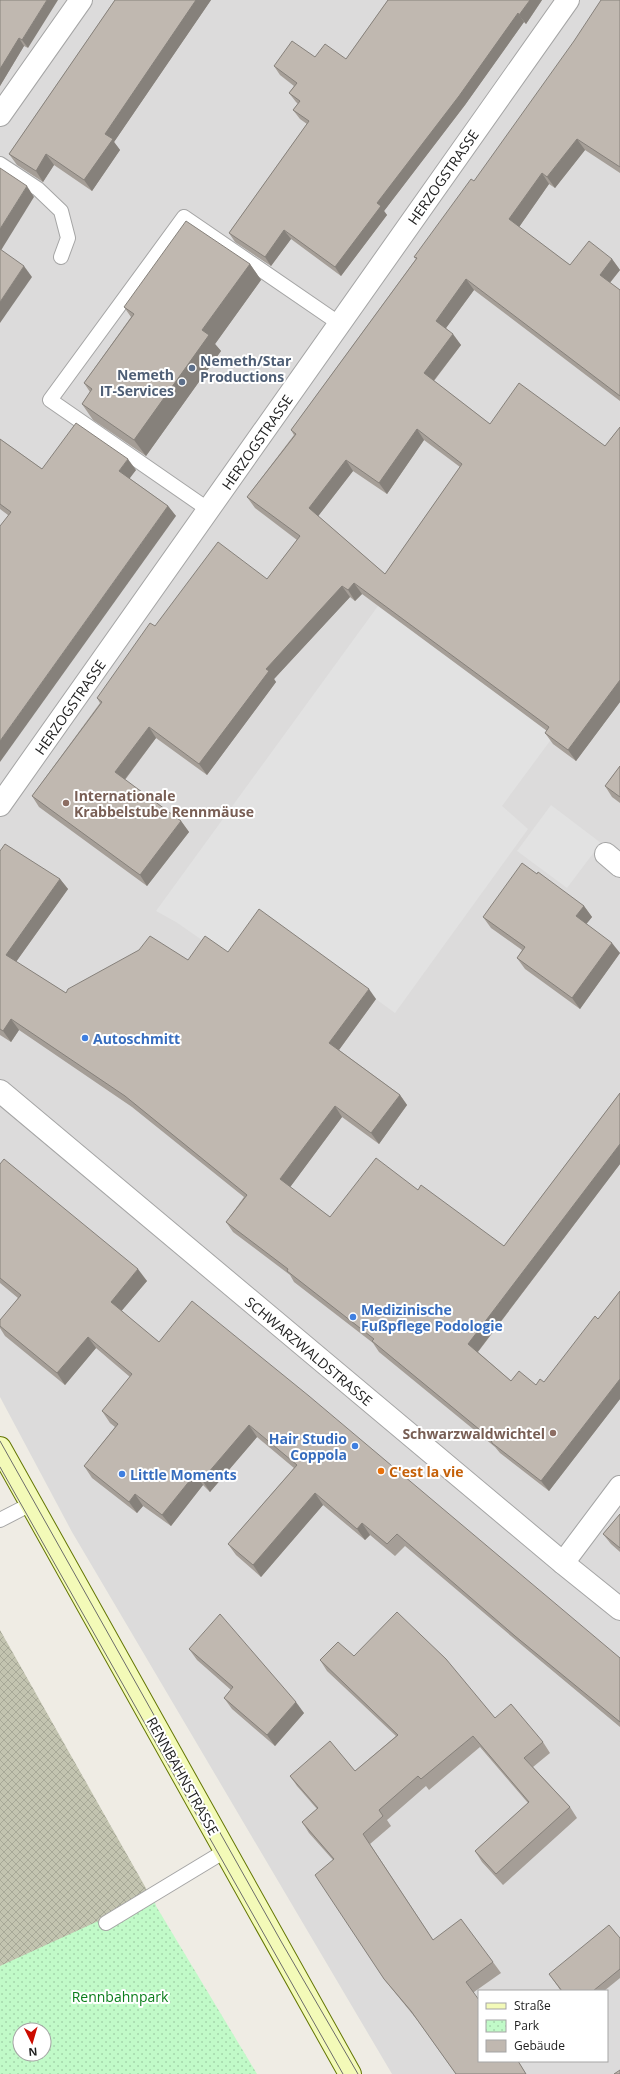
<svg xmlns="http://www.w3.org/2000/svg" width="620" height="2074" viewBox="0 0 620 2074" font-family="'Open Sans',sans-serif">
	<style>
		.residential { fill: #dcdbdb; fill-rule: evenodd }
		.construction { fill: url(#construction-cross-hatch) }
		.park { fill: url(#park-dots); fill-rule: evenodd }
		.parking { fill: #e2e2e2 }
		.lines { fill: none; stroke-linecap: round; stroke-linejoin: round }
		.service-casing { stroke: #a5a5a5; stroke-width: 16 }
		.minor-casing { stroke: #a5a5a5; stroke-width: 24 }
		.secondary-casing { stroke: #647604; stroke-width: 24 }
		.service { stroke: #fff; stroke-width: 14 }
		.minor { stroke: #fff; stroke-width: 22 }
		.secondary { stroke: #f3fab8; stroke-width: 22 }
		.tram { stroke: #6c6c6c; stroke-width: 1 }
		.wall { fill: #a59e97; fill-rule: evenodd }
		.shaded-wall { fill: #86817b }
		.building { fill: #c0b8b0; stroke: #86817b; fill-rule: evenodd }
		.service-dot { fill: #5c6f8a; stroke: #fff; stroke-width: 1.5 }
		.education-dot { fill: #8d6e63; stroke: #fff; stroke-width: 1.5 }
		.shop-dot { fill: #3f7fe0; stroke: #fff; stroke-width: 1.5 }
		.food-dot { fill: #e8710a; stroke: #fff; stroke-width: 1.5 }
		.labels { text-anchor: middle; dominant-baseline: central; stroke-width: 4; stroke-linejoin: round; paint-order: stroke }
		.street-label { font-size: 14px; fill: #1e1e1e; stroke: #fff }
		.service-label { font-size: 14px; font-weight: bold; fill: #4e5e75; stroke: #fff; text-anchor: start }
		.education-label { font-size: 14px; font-weight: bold; fill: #785e54; stroke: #fff; text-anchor: start }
		.shop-label { font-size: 14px; font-weight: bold; fill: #366cbe; stroke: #fff; text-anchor: start }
		.food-label { font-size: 14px; font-weight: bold; fill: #c56008; stroke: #fff; text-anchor: start }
		.park-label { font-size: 14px; fill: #0b7e1b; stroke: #fff }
	</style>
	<defs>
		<pattern id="construction-cross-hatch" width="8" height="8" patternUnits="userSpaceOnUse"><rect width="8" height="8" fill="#c3c4b0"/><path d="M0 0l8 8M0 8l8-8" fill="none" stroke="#a7a897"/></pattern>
		<pattern id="park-dots" width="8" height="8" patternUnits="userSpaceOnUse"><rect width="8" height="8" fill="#c1fac8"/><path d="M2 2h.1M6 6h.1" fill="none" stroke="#a5d6ab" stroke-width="1.8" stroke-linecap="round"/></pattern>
	</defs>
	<rect width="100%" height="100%" fill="#efece4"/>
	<path class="residential" d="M0,0h620v2074h-228l-320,-542 -72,-135zM479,1991h128v70h-128z"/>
	<polygon class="construction" points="0,1630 156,1906 0,1968"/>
	<path class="park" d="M153,1896l3,10 101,168h-257v-108zM20,2030h24v24h-24z"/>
	<g class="parking">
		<polygon points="378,606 519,710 620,646 502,806 528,829 395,1013 266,919 235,963 176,922 156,911"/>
		<polygon points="551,805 601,843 567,888 517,851"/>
	</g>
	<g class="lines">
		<g class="service-casing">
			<g id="service">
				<polyline points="0,164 38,189 61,211 68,238 61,257"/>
				<polyline points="209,510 50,400 184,217 340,324"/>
				<polyline points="0,1520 31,1504"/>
				<polyline points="106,1923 225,1851"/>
			</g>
		</g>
		<g class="minor-casing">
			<g id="minor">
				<polyline points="0,115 81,0"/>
				<polyline points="0,805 568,0"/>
				<polyline points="606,854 620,866"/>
				<polyline points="0,1091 563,1563 620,1609"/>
				<polyline points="563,1563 620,1487"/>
			</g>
		</g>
		<g class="secondary-casing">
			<polyline id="secondary" points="0,1448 350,2074"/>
		</g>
		<use href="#service" class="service"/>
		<use href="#minor" class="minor"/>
		<use href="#secondary" class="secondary"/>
		<g class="tram">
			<polyline points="0,1441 282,1943 358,2074"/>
			<polyline points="0,1467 343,2074"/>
		</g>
	</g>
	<g class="wall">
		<polygon points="0,0 28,48 24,46 0,86"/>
		<polygon points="115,0 211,0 114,142 120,150 92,191 54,165 43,182 17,165 9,154"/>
		<polygon points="388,0 542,0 526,24 524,22 465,105 384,211 387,215 341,276 291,239 271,266 235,242 229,233 307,124 300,119 293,110 298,104 296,102 289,93 294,86 280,75 274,66 315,57 346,59"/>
		<path d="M620,0v173l-35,-23 -30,38 -6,-4 -30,43 51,38 42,-6 8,11 -10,13 10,7v111l-146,-111 -28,38 15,17 -27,36 56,43 115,22 15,-19v275l-44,59 -23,-17 -8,-11 2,-2 -185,-137 -7,7 -5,-4 -76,82 2,3 -69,93 -51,-37 -31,42 56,41 8,11 -42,54 -108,-79 -7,-11 68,-93 -3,-5 58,-72 112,-47 30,-39 -42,-32 -8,-11 47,-62 -3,-5 125,-171 -2,-2 60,-76zM424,440l36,27 -75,107 -67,-58 35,-45 34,23z"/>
		<polygon points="250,264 261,280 215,344 221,351 146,456 93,420 82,404 90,392 84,383 131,317 124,307"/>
		<polygon points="0,439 42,469 136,470 129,478 168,506 176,516 8,515 0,509"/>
		<polygon points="620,766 620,803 612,797 605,786"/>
		<polygon points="0,851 60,879 68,889 16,962 66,993 188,960 228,952 376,999 339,1050 400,1095 407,1105 379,1144 342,1117 290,1187 330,1217 418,1190 504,1246 620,1093 620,1164 478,1352 511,1381 536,1385 544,1382 598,1319 620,1291 620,1399 549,1491 500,1453 495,1447 379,1352 373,1343 294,1282 290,1275 233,1232 226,1222 244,1197 132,1107 19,1030 11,1042 0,1035"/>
		<polygon points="537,874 584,906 592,917 586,924 620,953 580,1009 525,969 517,958 522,950 491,928 483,917"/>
		<polygon points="0,1164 147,1281 121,1311 159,1342 620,1658 620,1727 524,1647 405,1546 395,1556 370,1535 365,1540 323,1505 261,1577 236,1555 228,1544 294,1468 257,1437 210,1492 203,1485 171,1526 143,1506 137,1513 92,1478 84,1466 115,1427 110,1423 102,1411 130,1377 96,1348 65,1385 5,1336 0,1328 0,1326 18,1298 0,1283"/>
		<polygon points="620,1514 620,1552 611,1544 603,1534"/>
		<polygon points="189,1649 304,1713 275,1746 232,1709 224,1698 231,1690 197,1660"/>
		<polygon points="354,1656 495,1718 543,1742 550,1753 533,1767 570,1807 577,1818 503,1885 482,1862 475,1851 528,1803 480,1747 429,1790 426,1786 387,1820 391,1826 370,1844 433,1940 493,1962 501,1973 474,1992 479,2061 518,2061 526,2074 456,2074 418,2021 392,1989 384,1979 333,1860 309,1833 302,1822 317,1809 297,1786 290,1776 355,1771 396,1736 327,1671 320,1660"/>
		<polygon points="620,1938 620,1978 604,1991 561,1991 549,1974"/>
	</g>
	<g class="shaded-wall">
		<polygon points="47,0 58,0 28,48 22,40"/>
		<polygon points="196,0 211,0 114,142 120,150 92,191 84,180 105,134"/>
		<polygon points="530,0 542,0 526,24 519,15"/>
		<polygon points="518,13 524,22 465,105 384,211 387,215 341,276 335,267 377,203"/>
		<polygon points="19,38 24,46 0,86 0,69"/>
		<polygon points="577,139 585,150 555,188 547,177"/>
		<polygon points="46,154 54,165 43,182 36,171"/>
		<polygon points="542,173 549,184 517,230 509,219"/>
		<polygon points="27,186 34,197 0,252 0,229"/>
		<polygon points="284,230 291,239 271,266 265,257"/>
		<polygon points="612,259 620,270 607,286 600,275"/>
		<polygon points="250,264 261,280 215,344 221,351 146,456 134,440 202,330"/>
		<polygon points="24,266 32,277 0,323 0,302"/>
		<polygon points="466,279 474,290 443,332 436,321"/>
		<polygon points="453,334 461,345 431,384 424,373"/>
		<polygon points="417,429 424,440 387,494 379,483"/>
		<polygon points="128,459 136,470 127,482 119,471"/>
		<polygon points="346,460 353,471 316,519 309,508"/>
		<polygon points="168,506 176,516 0,762 0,741"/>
		<polygon points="354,583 362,594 355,601 348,590"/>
		<polygon points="342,586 350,597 274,679 276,682 207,775 199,764 266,669"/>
		<polygon points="620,680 620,702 576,761 568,750"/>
		<polygon points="149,727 156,738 122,783 115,772"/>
		<polygon points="181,821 189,832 147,886 140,875"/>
		<polygon points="60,879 68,889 13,966 6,955"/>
		<polygon points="584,906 592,917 584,927 576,916"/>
		<polygon points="612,943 620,953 580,1009 572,998"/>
		<polygon points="369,989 376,999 336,1054 329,1043"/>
		<polygon points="11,1019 19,1030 11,1042 3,1031"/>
		<polygon points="400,1095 407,1105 379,1144 371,1133"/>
		<polygon points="335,1106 342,1117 288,1190 280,1179"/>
		<polygon points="620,1144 620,1164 476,1354 468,1344"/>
		<polygon points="138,1269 147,1281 119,1314 111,1302"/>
		<polygon points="88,1337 96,1348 65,1385 57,1373"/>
		<polygon points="620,1379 620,1399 549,1491 541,1481"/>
		<polygon points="249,1425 257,1437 210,1492 202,1480"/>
		<polygon points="195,1474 203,1485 171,1526 162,1515"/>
		<polygon points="315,1493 323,1505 261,1577 253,1565"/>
		<polygon points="135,1494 143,1506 137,1513 129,1502"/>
		<polygon points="362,1523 370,1535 365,1540 357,1529"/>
		<polygon points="296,1702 304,1713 275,1746 267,1735"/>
	</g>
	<g class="building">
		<polygon points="0,0 47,0 22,40 19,38 0,69"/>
		<polygon points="115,0 196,0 105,134 113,139 84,180 46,154 36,171 9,154"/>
		<polygon points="388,0 530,0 519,15 518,13 459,96 377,203 381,206 335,267 284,230 265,257 229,233 309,121 293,110 300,101 289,93 297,83 274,66 292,41 315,57 325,44 346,59"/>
		<path d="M601,0h19v167l-43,-28 -30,38 -5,-4 -33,46 61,46 19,-24 23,18 -12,16 20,15v106l-154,-117 -30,42 17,13 -29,39 66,51 29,-41 86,63 15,-19v253l-52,70 -23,-17 4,-6 -195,-144 -6,7 -6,-4 -76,83 3,2 -70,93 -50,-37 -34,45 66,49 -41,54 -108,-79 70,-94 -5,-4 53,-75 5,3 63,-84 49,37 33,-43 -53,-39 49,-63 -5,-4 126,-172 -3,-1 57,-78 3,2 100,-140zM417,429l45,35 -77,110 -76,-66 37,-48 33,23z"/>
		<polygon points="0,168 27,186 0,229"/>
		<polygon points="186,221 250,264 202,330 209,335 134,440 82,404 92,389 84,383 134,314 124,307"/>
		<polygon points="0,249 24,266 0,302"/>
		<polygon points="76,423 128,459 119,471 168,506 0,741 0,526 11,512 0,504 0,439 42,469"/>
		<polygon points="620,766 620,797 605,786"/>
		<polygon points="5,844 60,879 6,955 66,993 68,989 139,950 150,936 188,960 205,936 228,952 259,909 369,989 329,1043 400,1095 371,1133 335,1106 280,1179 330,1217 376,1158 418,1190 421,1185 504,1246 620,1093 620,1144 468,1344 511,1381 519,1371 536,1385 540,1379 544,1382 595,1316 598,1319 620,1291 620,1379 541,1481 492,1443 491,1439 372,1341 374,1339 287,1271 288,1269 226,1222 247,1195 125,1096 11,1019 3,1031 0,1029 0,851"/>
		<polygon points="522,863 537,874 538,872 584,906 576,916 612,943 572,998 517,958 525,947 483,917"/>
		<polygon points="4,1159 138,1269 111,1302 159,1342 192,1301 309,1396 620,1658 620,1722 515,1636 397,1534 387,1544 362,1523 357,1529 315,1493 253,1565 228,1544 297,1465 249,1425 202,1480 195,1474 162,1515 135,1494 129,1502 84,1466 118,1424 102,1411 132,1374 88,1337 57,1373 0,1326 0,1320 21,1295 0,1278 0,1164"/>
		<polygon points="620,1514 620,1548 603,1534"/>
		<polygon points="397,1612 446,1659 495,1718 511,1704 543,1742 524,1758 570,1807 496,1874 475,1851 529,1802 473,1736 421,1779 418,1776 379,1810 383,1816 363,1834 433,1940 461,1919 493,1962 466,1982 479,2000 479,2061 518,2061 526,2074 456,2074 411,2011 384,1979 315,1875 334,1859 302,1822 318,1808 290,1776 330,1741 355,1771 398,1735 320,1660 338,1642 354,1656"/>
		<polygon points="220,1614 296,1702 267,1735 224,1698 233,1687 189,1649"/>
		<polygon points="609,1925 620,1938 620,1969 593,1991 562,1991 549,1974"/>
		<polygon points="620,2070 620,2074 614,2074"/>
	</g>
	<g class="service-dot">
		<circle cx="192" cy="368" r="4"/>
		<circle cx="182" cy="382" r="4"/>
	</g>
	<g class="education-dot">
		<circle cx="66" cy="803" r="4"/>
		<circle cx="553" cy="1433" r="4"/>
	</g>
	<g class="shop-dot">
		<circle cx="85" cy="1038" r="4"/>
		<circle cx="353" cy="1317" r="4"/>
		<circle cx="355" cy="1446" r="4"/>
		<circle cx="122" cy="1474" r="4"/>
	</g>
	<circle class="food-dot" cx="381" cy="1471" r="4"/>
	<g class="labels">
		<g class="street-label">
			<text transform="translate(443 177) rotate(-55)">HERZOGSTRASSE</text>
			<text transform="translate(257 442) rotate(-55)">HERZOGSTRASSE</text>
			<text transform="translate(70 707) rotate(-55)">HERZOGSTRASSE</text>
			<text transform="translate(309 1351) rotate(40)">SCHWARZWALDSTRASSE</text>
			<text transform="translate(183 1776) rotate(61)">RENNBAHNSTRASSE</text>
		</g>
		<g class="service-label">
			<text x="200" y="360">Nemeth/Star<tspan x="200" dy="16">Productions</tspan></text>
			<text x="174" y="374" text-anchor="end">Nemeth<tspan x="174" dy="16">IT-Services</tspan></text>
		</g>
		<g class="education-label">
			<text x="74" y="795">Internationale<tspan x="74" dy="16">Krabbelstube Rennmäuse</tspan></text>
			<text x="545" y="1433" text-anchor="end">Schwarzwaldwichtel</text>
		</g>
		<g class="shop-label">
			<text x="93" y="1038">Autoschmitt</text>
			<text x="361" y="1309">Medizinische<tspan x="361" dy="16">Fußpflege Podologie</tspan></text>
			<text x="347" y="1438" text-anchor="end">Hair Studio<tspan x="347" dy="16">Coppola</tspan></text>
			<text x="130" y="1474">Little Moments</text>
		</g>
		<g class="food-label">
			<text x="389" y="1471">C'est la vie</text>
		</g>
		<g class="park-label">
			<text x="120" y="1996">Rennbahnpark</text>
		</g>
	</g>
	<rect x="478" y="1990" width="130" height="72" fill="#ffffff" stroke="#a5a5a5"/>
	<rect x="486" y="2003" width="20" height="6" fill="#f3fab8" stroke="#a5a5a5"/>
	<text x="514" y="2010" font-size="12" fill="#1e1e1e">Straße</text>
	<rect x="486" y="2020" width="20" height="12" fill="url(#park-dots)" stroke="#a5a5a5"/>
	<text x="514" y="2030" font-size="12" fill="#1e1e1e">Park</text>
	<rect x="486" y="2040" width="20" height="12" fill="#c0b8b0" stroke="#a5a5a5"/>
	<text x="514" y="2050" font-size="12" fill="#1e1e1e">Gebäude</text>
	<g transform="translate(32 2042) rotate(175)"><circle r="19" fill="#ffffff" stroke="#a5a5a5"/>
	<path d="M0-3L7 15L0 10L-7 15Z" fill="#cc0b00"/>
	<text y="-6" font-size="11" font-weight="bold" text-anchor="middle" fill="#1e1e1e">N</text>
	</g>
</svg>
